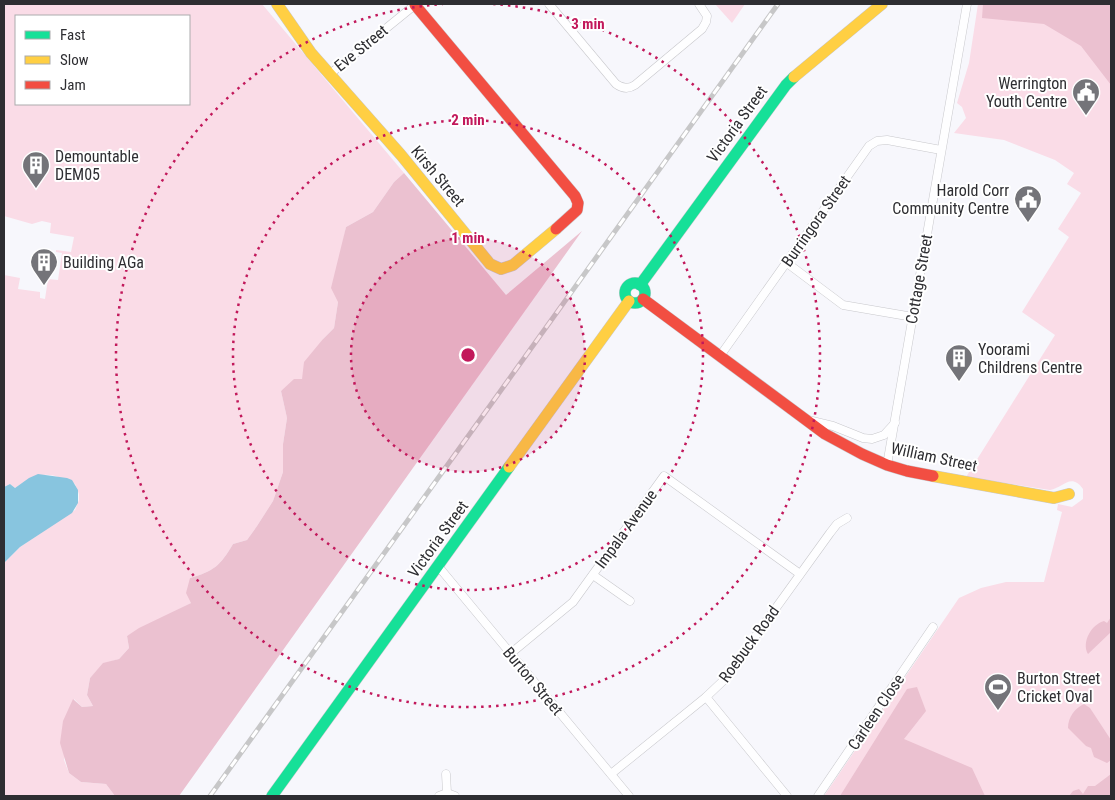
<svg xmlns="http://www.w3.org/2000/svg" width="1115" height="800" viewBox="0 0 1115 800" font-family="'Roboto Condensed',sans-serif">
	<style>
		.green { fill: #fadce7; fill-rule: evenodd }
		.forest { fill: #ebc1d0 }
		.water { fill: #88c5df }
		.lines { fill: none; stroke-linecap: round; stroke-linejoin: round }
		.street-casing { stroke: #c8c8cc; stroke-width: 9 }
		.fast-casing { stroke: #c8c8cc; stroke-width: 12 }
		.slow-casing { stroke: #c8c8cc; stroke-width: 12 }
		.jam-casing { stroke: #c8c8cc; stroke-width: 12 }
		.street { stroke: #fefeff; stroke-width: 8 }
		.fast { stroke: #16e098; stroke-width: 11 }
		.slow { stroke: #ffcf43; stroke-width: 11 }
		.jam { stroke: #f24e42; stroke-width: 11 }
		.rail-casing { stroke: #c7c7c8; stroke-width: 5 }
		.rail { stroke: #fff; stroke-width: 3; stroke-dasharray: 9; stroke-linecap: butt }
		.ring { fill: none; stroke: #c2185b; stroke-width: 2.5; stroke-dasharray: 2.5 5 }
		.labels { text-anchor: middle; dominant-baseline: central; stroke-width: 4; stroke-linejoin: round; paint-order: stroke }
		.street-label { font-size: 16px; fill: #2e2e32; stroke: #fff }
		.poi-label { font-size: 16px; fill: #2e2e32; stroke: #fff; text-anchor: start }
		.centre { fill: #c2185b; stroke: #fff; stroke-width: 2.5 }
		.ring-label { font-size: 15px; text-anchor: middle; font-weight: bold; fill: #c2185b; stroke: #fff; stroke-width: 4; stroke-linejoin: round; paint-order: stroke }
	</style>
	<rect width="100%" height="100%" fill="#f7f7fc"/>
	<g class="green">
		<path d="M4,4h258l142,169 -10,9 -21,30 -27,15 -6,30 -2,45 -4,26 -11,11 -21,40 -21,12 6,27 -4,26v28l-10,29 -16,25 -10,14 -14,4c-13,22 -19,27 -43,34l1,25 -64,33 2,12 -10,11 -16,5 -13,14 -3,17 6,11 -11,1 -8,-8 -10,61 5,13 12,9 25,2 9,12h-111v-233l16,-16 55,-37 4,-10v-6l-4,-10c-26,-13 -36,-13 -60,4l-5,-4 -6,3v-212l16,3 -2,11 22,3v6l5,1 3,-20 10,1 4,-27 -6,-1v-2l15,2 3,-15 -24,-4 1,-10 -9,-2 -10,3 -28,-8zM16,16h173v88h-173z"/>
		<polygon points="715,4 745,4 732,23"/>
		<path d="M978,4h133v792h-287l135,-198 22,-10 25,-6h38l18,-70 -5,-2 1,-6 14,3 11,-8v-10c-12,-17 -20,-1 -33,1l-84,-13 89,-142 -33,-23 47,-75 -11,-8 23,-36 -14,-9 7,-11 -19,-13 -51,-20 -50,-7 12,-15 -4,-11 -5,-4 12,-40z"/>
	</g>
	<g class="forest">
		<polygon points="983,4 1111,4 1111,105 1111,85 1081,46 1044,24 982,18"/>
		<path d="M404,173l102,122 76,-64 -403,565h-64l-9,-12 -25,-2 -12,-9 -9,-30 3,-22 10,-22 9,8 11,-1 -6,-11 3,-17 13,-15 16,-4 10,-11 -2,-12 12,-8 52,-25 -5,-10 4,-15c24,-7 30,-12 43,-34l14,-4 10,-14 16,-25 10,-29v-28l4,-26 -6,-27 13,-12h8l2,-17 19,-23 11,-11 4,-26 -7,-14 15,-61 27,-15 21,-30z"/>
		<path d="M1111,617v15l-23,22c-7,-12 4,-30 16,-33l3,2z"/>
		<polygon points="917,687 926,711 904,739 972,768 985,796 840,796 907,689"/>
		<path d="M1084,704l6,4 21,32v20l-4,3 -13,-6 -3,-9 -5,-2 -18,-18c0,-11 7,-20 16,-24z"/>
		<polygon points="1111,774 1111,796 1069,796 1073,791 1079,789 1083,794 1088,786 1095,786"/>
	</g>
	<polygon class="water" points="38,474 67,478 72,480 78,490 78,503 72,513 20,547 4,563 4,487 10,484 15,488 29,478"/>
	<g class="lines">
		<g class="street-casing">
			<g id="street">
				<path d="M549,4l67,80c7,5 13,5 19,1l67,-56 4,-7 1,-6 -8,-12"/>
				<polyline points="330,74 416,4"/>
				<polyline points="787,263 843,305 913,317"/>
				<polyline points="720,356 869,146 877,141 887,140 941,150"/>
				<polyline points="808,420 833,426 863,438 872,439 884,435 895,423"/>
				<polyline points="887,465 967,4"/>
				<polyline points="438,566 629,796"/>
				<polyline points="593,575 630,601"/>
				<polyline points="510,654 573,602 664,476 800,574"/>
				<polyline points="706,697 787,796"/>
				<polyline points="446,774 447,793"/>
				<polyline points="611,774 706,697 724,680 830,533 837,524 847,518"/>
				<polyline points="439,796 447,793 455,796"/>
				<polyline points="818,796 933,627"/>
			</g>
		</g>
		<g class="fast-casing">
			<g id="fast">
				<circle cx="635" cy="293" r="10"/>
				<polyline points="640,285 786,85 794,77"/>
				<polyline points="272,796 509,467"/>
			</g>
		</g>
		<g class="slow-casing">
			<g id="slow">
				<polyline points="277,4 311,53 401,155 490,264 501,269 513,265 556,229"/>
				<polyline points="794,77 882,4"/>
				<polyline points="509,467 629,301"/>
				<polyline points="933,476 1054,498 1069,494"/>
			</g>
		</g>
		<g class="jam-casing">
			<g id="jam">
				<polyline points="415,5 575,196 578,203 577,210 556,229"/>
				<polyline points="643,299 825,434 862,454 887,465 907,471 933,476"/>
			</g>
		</g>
		<use href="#street" class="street"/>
		<use href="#fast" class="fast"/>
		<use href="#slow" class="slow"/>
		<use href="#jam" class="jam"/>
		<g class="rail-casing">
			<polyline id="rail" points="210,796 778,4"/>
		</g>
		<use href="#rail" class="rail"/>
	</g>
	<circle cx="468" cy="355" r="117" fill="#c2185b" fill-opacity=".12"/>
	<g class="ring">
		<circle cx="468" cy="355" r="117"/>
		<circle cx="468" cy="355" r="235"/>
		<path d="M493 4A352 352 0 1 1 443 4"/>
	</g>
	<defs>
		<g id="civic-pin" transform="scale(1.4375)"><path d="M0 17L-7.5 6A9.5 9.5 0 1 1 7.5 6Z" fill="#747479" stroke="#fff"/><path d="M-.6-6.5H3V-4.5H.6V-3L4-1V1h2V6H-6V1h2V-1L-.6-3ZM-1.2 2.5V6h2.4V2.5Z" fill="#fff"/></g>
		<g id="building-pin" transform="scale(1.4375)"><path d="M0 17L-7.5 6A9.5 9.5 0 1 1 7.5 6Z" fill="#747479" stroke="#fff"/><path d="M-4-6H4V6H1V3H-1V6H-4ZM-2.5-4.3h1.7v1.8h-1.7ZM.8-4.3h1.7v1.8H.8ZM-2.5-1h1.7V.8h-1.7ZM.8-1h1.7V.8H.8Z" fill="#fff"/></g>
		<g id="stadium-pin" transform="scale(1.4375)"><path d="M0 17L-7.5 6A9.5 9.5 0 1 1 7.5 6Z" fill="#747479" stroke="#fff"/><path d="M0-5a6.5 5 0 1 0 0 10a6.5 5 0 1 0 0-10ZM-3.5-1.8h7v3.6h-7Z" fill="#fff"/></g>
	</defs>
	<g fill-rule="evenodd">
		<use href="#civic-pin" x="1086" y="92"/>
		<use href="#building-pin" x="36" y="165"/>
		<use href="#civic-pin" x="1028" y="199"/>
		<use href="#building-pin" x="44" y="262"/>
		<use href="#building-pin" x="959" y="358"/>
		<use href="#stadium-pin" x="998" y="687"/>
	</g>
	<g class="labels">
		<g class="street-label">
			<text transform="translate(361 48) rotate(-39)">Eve Street</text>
			<text transform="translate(737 124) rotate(-54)">Victoria Street</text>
			<text transform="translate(438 176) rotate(50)">Kirsh Street</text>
			<text transform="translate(816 221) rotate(-55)">Burringora Street</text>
			<text transform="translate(919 279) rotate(-80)">Cottage Street</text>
			<text transform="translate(934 457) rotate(12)">William Street</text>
			<text transform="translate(626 529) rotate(-54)">Impala Avenue</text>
			<text transform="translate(438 539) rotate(-54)">Victoria Street</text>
			<text transform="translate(749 644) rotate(-54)">Roebuck Road</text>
			<text transform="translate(533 681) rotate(50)">Burton Street</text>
			<text transform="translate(876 712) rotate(-56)">Carleen Close</text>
		</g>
		<g class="poi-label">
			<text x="1067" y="83" text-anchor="end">Werrington<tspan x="1067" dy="18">Youth Centre</tspan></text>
			<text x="55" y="156">Demountable<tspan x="55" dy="18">DEM05</tspan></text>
			<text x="1009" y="190" text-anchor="end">Harold Corr<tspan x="1009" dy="18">Community Centre</tspan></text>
			<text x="63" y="262">Building AGa</text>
			<text x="978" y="349">Yoorami<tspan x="978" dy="18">Childrens Centre</tspan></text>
			<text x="1017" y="678">Burton Street<tspan x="1017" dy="18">Cricket Oval</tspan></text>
		</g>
	</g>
	<circle cx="468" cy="355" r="8" class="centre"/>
	<g class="ring-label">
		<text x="588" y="29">3 min</text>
		<text x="468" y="125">2 min</text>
		<text x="468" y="243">1 min</text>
	</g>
	<rect width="1115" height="800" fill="none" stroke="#2e2e32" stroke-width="10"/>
	<rect x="15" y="15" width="175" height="90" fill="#ffffff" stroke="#ababad"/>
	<rect x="25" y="31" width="25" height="8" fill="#16e098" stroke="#ababad"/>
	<text x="60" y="40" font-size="15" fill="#2e2e32">Fast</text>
	<rect x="25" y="56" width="25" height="8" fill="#ffcf43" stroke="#ababad"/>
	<text x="60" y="65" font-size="15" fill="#2e2e32">Slow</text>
	<rect x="25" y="81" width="25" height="8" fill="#f24e42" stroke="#ababad"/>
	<text x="60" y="90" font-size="15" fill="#2e2e32">Jam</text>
</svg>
